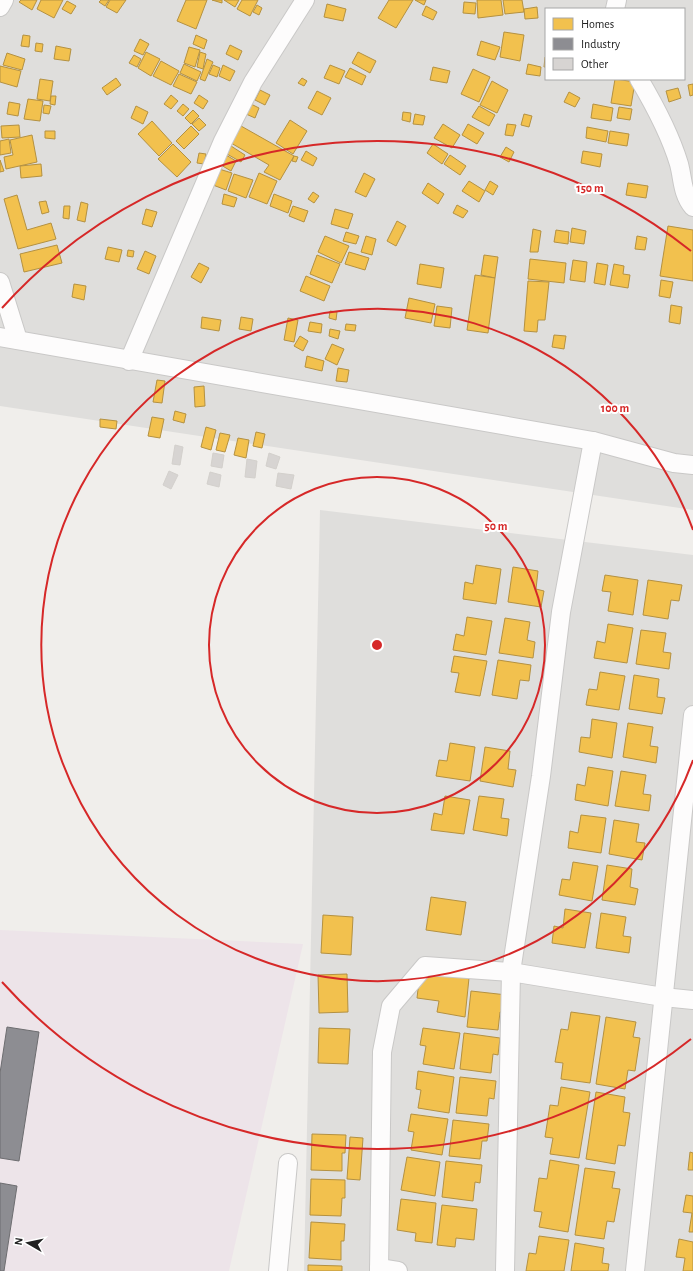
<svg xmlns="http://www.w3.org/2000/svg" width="693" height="1271" viewBox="0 0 693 1271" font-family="'Alegreya Sans',sans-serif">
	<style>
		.residential { fill: #dfdedc; fill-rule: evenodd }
		.industrial { fill: #ede4e9 }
		.homes { fill: #f2c14e; stroke: #b49141 }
		.industry { fill: #8d8d92; stroke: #6d6d70 }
		.building { fill: #d7d4d2; stroke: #d3d0cc }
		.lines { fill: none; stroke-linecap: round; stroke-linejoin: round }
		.street-casing { stroke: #c9c8c7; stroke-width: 20 }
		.street { stroke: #fdfcfc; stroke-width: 18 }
		.ring { fill: none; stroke: #d62828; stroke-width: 2 }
		.centre { fill: #d62828; stroke: #fff; stroke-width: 2 }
		.ring-label { font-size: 12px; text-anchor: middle; font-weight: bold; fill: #d62828; stroke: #fff; stroke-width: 4; stroke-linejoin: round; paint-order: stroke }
	</style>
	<rect width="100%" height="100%" fill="#f0eeeb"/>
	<g class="residential">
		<path d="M0,0h693v510l-693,-104zM546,9h138v70h-138z"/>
		<polygon points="320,510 693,555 693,1271 304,1271"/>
	</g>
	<polygon class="industrial" points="0,930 303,944 229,1271 0,1271"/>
	<g class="homes">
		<polygon points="21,0 37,0 32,10 19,2"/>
		<polygon points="41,0 63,0 54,18 37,9"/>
		<polygon points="101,0 109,0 105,6 99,2"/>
		<polygon points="110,0 126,0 117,13 106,7"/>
		<polygon points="186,0 207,0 196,29 177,21"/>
		<polygon points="212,0 222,0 222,3"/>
		<polygon points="224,0 239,0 235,7"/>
		<polygon points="242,0 258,0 250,16 237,9"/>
		<polygon points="389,0 413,0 396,28 378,18"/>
		<polygon points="415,0 426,0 424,5"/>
		<polygon points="477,0 501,0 503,15 478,18"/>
		<polygon points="503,0 522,0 524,12 505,14"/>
		<polygon points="67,1 76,6 71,14 62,9"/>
		<polygon points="464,2 476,3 475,14 463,13"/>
		<polygon points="327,4 346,9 343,21 324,17"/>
		<polygon points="257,5 262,8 259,15 253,12"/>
		<polygon points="426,6 437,12 433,20 422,15"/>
		<polygon points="537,7 538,18 525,19 524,9"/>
		<polygon points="504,32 524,35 520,61 500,57"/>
		<polygon points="23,35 30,36 29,47 21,46"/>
		<polygon points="196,35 207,40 204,49 193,44"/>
		<polygon points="140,39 149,44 143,55 134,51"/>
		<polygon points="481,41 500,47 495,60 477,55"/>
		<polygon points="36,43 43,44 42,52 35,51"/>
		<polygon points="230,45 242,51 238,60 226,54"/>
		<polygon points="56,46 71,49 69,61 54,59"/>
		<polygon points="189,47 200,50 195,67 184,63"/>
		<polygon points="146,52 160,59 151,76 138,68"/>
		<polygon points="200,52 206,54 203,69 197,67"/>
		<polygon points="358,52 376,61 370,73 352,63"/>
		<polygon points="7,53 25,59 22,70 3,65"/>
		<polygon points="134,55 141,59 137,67 129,63"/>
		<polygon points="545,57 546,57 546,67 544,67"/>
		<polygon points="207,59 213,62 205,81 200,79"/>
		<polygon points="161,61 179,71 171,85 153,76"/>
		<polygon points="184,64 201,72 197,81 180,73"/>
		<polygon points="528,64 541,67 540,76 526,74"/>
		<polygon points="213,65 220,68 217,77 209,74"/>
		<polygon points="223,65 235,71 230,81 219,76"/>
		<polygon points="330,65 345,71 339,84 324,78"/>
		<polygon points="0,66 21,71 17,87 0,82"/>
		<polygon points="433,67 450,71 447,83 430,80"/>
		<polygon points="350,68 366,76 362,85 345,77"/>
		<polygon points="473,69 490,77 479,102 461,94"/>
		<polygon points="179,74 197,82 191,94 173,86"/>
		<polygon points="116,78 121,85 107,95 102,88"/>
		<polygon points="302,78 307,81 304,86 298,83"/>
		<polygon points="40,79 53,81 50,101 37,99"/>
		<polygon points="615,79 635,82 631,106 611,103"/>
		<polygon points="492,81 508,90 497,113 480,105"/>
		<polygon points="693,84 693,95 690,96 688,85"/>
		<polygon points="678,88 681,98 669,102 666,91"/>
		<polygon points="260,90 270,95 265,105 255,100"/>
		<polygon points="317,91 331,98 322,115 308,108"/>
		<polygon points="569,92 580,98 575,107 564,102"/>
		<polygon points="171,95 178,101 171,109 164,104"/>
		<polygon points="199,95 208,101 203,109 194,103"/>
		<polygon points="51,96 56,96 55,105 50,104"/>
		<polygon points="28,99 43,101 40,121 24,119"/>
		<polygon points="9,102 20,104 18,116 7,114"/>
		<polygon points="183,104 189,109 183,116 177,111"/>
		<polygon points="251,104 259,108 255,118 246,114"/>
		<polygon points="593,104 613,108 611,121 591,118"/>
		<polygon points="44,105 51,106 49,114 43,113"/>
		<polygon points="136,106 148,112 143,124 131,118"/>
		<polygon points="479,106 495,115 489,126 472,117"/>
		<polygon points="619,107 632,109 630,120 617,118"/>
		<polygon points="193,110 199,116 191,124 185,118"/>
		<polygon points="403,112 411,113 410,122 402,120"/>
		<polygon points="415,114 425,116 423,125 413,124"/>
		<polygon points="524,114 532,116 529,127 521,125"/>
		<polygon points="199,118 206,125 199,131 192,124"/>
		<polygon points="290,120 307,131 293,154 276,143"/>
		<polygon points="152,121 172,143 159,156 138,134"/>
		<polygon points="443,124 460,135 452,148 434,138"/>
		<polygon points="468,124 484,133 477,144 462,135"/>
		<polygon points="507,124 516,125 513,136 505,135"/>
		<polygon points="19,125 20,137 2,138 1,126"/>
		<polygon points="191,126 199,134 184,149 176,141"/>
		<polygon points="241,126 294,156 280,180 264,172 269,165 231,143"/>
		<polygon points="587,127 608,131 606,142 586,138"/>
		<polygon points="45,131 55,131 55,139 45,138"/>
		<polygon points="610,131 629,134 627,146 608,143"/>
		<polygon points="32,135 37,162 6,169 4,157 13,155 10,140"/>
		<polygon points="9,139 11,153 0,155 0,141"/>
		<polygon points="173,144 191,162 177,177 158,159"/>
		<polygon points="433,144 448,154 442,164 427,153"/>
		<polygon points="231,146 245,155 241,162 227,154"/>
		<polygon points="506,147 514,152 509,162 500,157"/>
		<polygon points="306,151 317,158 313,166 301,160"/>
		<polygon points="583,151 602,154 600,167 581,163"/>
		<polygon points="199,153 206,154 204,164 197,163"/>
		<polygon points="226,155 236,161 231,171 221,165"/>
		<polygon points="450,155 466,166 460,175 444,164"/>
		<polygon points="294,156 298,157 296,162 292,161"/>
		<polygon points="0,160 4,171 0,172"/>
		<polygon points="41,164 42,176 21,178 20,166"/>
		<polygon points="219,169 232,173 226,190 213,185"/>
		<polygon points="259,173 277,181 267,204 249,197"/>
		<polygon points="364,173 375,179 366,197 355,192"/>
		<polygon points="234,174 253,180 246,198 228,191"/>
		<polygon points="469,181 485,191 479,202 462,191"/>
		<polygon points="490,181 498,186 493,195 485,190"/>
		<polygon points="428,183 444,194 438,204 422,193"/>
		<polygon points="628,183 648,186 646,198 626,195"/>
		<polygon points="313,192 319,196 314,203 308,199"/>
		<polygon points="224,194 237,198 234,207 222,204"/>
		<polygon points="274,194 292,201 288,213 270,206"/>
		<polygon points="17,195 27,230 51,223 56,239 18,249 4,199"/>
		<polygon points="46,201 49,212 42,214 39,202"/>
		<polygon points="81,202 88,204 85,222 77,220"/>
		<polygon points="457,205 468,211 463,218 453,213"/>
		<polygon points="64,206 70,206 69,219 63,218"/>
		<polygon points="293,206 308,211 304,222 289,216"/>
		<polygon points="146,209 157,212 152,227 142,224"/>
		<polygon points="335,209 353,214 348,229 331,224"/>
		<polygon points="397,221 406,226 396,246 387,241"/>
		<polygon points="668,226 693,230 693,281 660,276"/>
		<polygon points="572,228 586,231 584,244 570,242"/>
		<polygon points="533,229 541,231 538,252 530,252"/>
		<polygon points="556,230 569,232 568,244 554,242"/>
		<polygon points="346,232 359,236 356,244 343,241"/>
		<polygon points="325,236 349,246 341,263 318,252"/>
		<polygon points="366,236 376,239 372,255 361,252"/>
		<polygon points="637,236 647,238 645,250 635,249"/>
		<polygon points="57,245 62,263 24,272 20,254"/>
		<polygon points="108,247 122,250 119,262 105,259"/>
		<polygon points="128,250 134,251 133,257 127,256"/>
		<polygon points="145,251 156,256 149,274 137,269"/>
		<polygon points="349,252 369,258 365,270 345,264"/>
		<polygon points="317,255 340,264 332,283 310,274"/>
		<polygon points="484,255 498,257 495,278 481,275"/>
		<polygon points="530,259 566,263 564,283 528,279"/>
		<polygon points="573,260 587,262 585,282 570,280"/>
		<polygon points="199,263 209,268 201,283 191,277"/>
		<polygon points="597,263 608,265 605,285 594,283"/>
		<polygon points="420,264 444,268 441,288 417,284"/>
		<polygon points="614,264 624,266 623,274 630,275 628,288 610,285"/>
		<polygon points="475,275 495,278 488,333 467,330"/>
		<polygon points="306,276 330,286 324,301 300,291"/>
		<polygon points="661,280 673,282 670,298 659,296"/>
		<polygon points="528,281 549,282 545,320 538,320 537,332 524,331"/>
		<polygon points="74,284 86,286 84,300 72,297"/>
		<polygon points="409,298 435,304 431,323 405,318"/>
		<polygon points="671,305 682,307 680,324 669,322"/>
		<polygon points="437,306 452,308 450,328 434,326"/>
		<polygon points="330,311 337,312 336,320 329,318"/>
		<polygon points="202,317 221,320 219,331 201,328"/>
		<polygon points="241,317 253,319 251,331 239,329"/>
		<polygon points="288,318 298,320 294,342 284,340"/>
		<polygon points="310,322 322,324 321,333 308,331"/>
		<polygon points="346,324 356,325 355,331 345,330"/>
		<polygon points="330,329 340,331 338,339 329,336"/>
		<polygon points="554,335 566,336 564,349 552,347"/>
		<polygon points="300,336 308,341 303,351 294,346"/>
		<polygon points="332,344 344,349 337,365 325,359"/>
		<polygon points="307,356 324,361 322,371 305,367"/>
		<polygon points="338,368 349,370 347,382 336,381"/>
		<polygon points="157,380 165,381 162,403 153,402"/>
		<polygon points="204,386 205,406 195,407 194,387"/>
		<polygon points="175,411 186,414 184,423 173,420"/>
		<polygon points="152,417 164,419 160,438 148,436"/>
		<polygon points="100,419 117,421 116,429 100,427"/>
		<polygon points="206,427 216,430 211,450 201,447"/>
		<polygon points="256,432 265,434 262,448 253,446"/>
		<polygon points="220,433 230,435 225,452 216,450"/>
		<polygon points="238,438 249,440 246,458 234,455"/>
		<polygon points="476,565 501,569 496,604 463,599 465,582 473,584"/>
		<polygon points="513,567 538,571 536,589 544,591 541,607 508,602"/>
		<polygon points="605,575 638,580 633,615 608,611 611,592 602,591"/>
		<polygon points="648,580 682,585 679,601 671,600 668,619 643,615"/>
		<polygon points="467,617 492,621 486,655 453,650 456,634 464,636"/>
		<polygon points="505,618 530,622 527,640 535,642 533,658 499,653"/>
		<polygon points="608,624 633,628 627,663 594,658 597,641 605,643"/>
		<polygon points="641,630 666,633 663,652 671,653 669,669 636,664"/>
		<polygon points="454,656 487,661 480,696 455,692 459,673 451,672"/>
		<polygon points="498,660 531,665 529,681 520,680 517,699 492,695"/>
		<polygon points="600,672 625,676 619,710 586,705 589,689 597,690"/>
		<polygon points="634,675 659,679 657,697 665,698 662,714 629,709"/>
		<polygon points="592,719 617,723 612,758 579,752 581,737 590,738"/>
		<polygon points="628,723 653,727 650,746 658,747 656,763 623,757"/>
		<polygon points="450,743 475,747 470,781 436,776 439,760 447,761"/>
		<polygon points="485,747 510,751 508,769 516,770 513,787 480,781"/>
		<polygon points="588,767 613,771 608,806 575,800 577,784 585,786"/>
		<polygon points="621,771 646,775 643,794 651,795 649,811 615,806"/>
		<polygon points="445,796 470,800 464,834 431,830 434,813 442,815"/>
		<polygon points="479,796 504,799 501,818 509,819 507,836 473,830"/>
		<polygon points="581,815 606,818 601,853 568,848 570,831 578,833"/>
		<polygon points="614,820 639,824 636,842 645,843 642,860 609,854"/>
		<polygon points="573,862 598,866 592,901 559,895 562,879 570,880"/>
		<polygon points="607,865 632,869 630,887 638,889 635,905 602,900"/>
		<polygon points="431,897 466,902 461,935 426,930"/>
		<polygon points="565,909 591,913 585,948 552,943 554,926 563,928"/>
		<polygon points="601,913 626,917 623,936 631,937 629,953 596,948"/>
		<polygon points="323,915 353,917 351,955 321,953"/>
		<polygon points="420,972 469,978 465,1017 437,1012 439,1001 417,998"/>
		<polygon points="347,974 348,1012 319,1013 318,975"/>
		<polygon points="471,991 507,995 505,1012 500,1012 498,1030 467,1027"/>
		<polygon points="571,1012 600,1016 590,1083 561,1079 563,1063 555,1062 561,1029 568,1030"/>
		<polygon points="606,1017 636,1022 633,1037 640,1038 635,1071 628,1070 625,1089 596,1084"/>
		<polygon points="319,1028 350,1029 348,1064 318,1063"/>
		<polygon points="423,1028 460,1033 454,1069 423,1064 426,1046 420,1045"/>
		<polygon points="464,1033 500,1038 498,1055 493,1054 491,1073 460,1069"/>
		<polygon points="418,1071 454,1077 449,1113 418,1108 421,1090 416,1089"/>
		<polygon points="460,1077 496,1081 494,1099 489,1098 487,1116 456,1113"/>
		<polygon points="561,1087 590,1092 579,1158 550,1154 553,1138 545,1137 550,1105 558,1106"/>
		<polygon points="596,1092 625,1097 623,1112 630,1113 625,1146 618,1145 615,1164 586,1159"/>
		<polygon points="411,1114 448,1119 442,1155 411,1150 414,1132 408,1131"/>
		<polygon points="453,1120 489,1124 487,1141 482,1141 480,1159 449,1156"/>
		<polygon points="312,1134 346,1135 345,1153 342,1153 342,1171 311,1170"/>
		<polygon points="350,1137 363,1138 360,1180 347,1179"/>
		<polygon points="690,1152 693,1153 693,1170 688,1170"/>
		<polygon points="407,1157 440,1162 435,1196 401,1190"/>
		<polygon points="550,1160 579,1165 568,1232 539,1227 542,1212 534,1211 539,1178 547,1179"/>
		<polygon points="446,1161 482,1165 480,1183 475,1182 473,1201 442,1197"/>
		<polygon points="585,1168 615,1172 612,1188 620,1189 614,1222 607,1221 604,1239 575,1235"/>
		<polygon points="311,1179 345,1180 345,1198 342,1198 341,1216 310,1215"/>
		<polygon points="686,1195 693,1196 693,1232 689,1232 692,1213 683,1212"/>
		<polygon points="401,1199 436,1203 432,1243 415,1241 416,1233 397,1230"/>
		<polygon points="442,1205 477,1209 474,1240 456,1238 455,1247 437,1245"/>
		<polygon points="311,1222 345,1224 344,1241 341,1241 341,1260 309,1258"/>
		<polygon points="539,1236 569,1240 564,1271 526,1271 529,1253 536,1254"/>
		<polygon points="679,1239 693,1242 693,1271 683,1271 685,1258 676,1257"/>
		<polygon points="575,1243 604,1248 602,1263 609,1264 608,1271 571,1271"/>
		<polygon points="308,1265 342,1266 342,1271 308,1271"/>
	</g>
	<g class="industry">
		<polygon points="7,1027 39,1032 19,1161 0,1158 0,1073"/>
		<polygon points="0,1183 17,1186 4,1271 0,1271"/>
	</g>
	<g class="building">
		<polygon points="175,445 183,447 180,465 172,464"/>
		<polygon points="213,453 224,455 222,468 211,466"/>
		<polygon points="269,453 280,457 276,469 266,466"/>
		<polygon points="247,459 257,461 255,478 245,477"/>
		<polygon points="169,471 178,475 171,489 163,485"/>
		<polygon points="210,472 221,475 219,487 207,484"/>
		<polygon points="278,473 294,475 291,489 276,486"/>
	</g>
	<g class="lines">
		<g class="street-casing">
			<g id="street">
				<polyline points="0,7 4,0"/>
				<polyline points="615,9 617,0"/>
				<path d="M639,79c16,27 31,55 40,85 4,15 3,30 14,43"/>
				<polyline points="0,282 18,340"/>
				<polyline points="0,337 593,441 674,463 693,465"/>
				<polyline points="129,361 223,141 253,82 305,0"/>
				<polyline points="379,1268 398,1271"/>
				<polyline points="278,1271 288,1163"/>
				<polyline points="379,1271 382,1052 391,1006 425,966 511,972 663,997 693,1000"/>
				<polyline points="505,1271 511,972 541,776 561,612 593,441"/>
				<polyline points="635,1271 693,715"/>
			</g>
		</g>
		<use href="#street" class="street"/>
	</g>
	<g class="ring">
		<circle cx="377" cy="645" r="168"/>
		<path d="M693 760A336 336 0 1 1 693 530"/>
		<path d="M691 1039A504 504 0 0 1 2 982M2 308A504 504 0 0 1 691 251"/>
	</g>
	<circle cx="377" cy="645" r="6" class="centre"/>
	<g class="ring-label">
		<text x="590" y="192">150 m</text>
		<text x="615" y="412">100 m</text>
		<text x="496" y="530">50 m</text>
	</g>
	<rect x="545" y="8" width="140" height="72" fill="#ffffff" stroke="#a7a7a7"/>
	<rect x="553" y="18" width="20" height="12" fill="#f2c14e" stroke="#a7a7a7"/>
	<text x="581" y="28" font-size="12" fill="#222222">Homes</text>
	<rect x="553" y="38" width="20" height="12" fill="#8d8d92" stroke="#a7a7a7"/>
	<text x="581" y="48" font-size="12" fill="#222222">Industry</text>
	<rect x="553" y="58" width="20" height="12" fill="#d7d4d2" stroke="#a7a7a7"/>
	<text x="581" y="68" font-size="12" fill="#222222">Other</text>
	<g transform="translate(28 1243) rotate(279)" stroke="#ffffff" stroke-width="3" paint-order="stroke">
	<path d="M0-3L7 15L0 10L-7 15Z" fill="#222222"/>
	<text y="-6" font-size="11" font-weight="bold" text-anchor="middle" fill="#222222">N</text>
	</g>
</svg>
